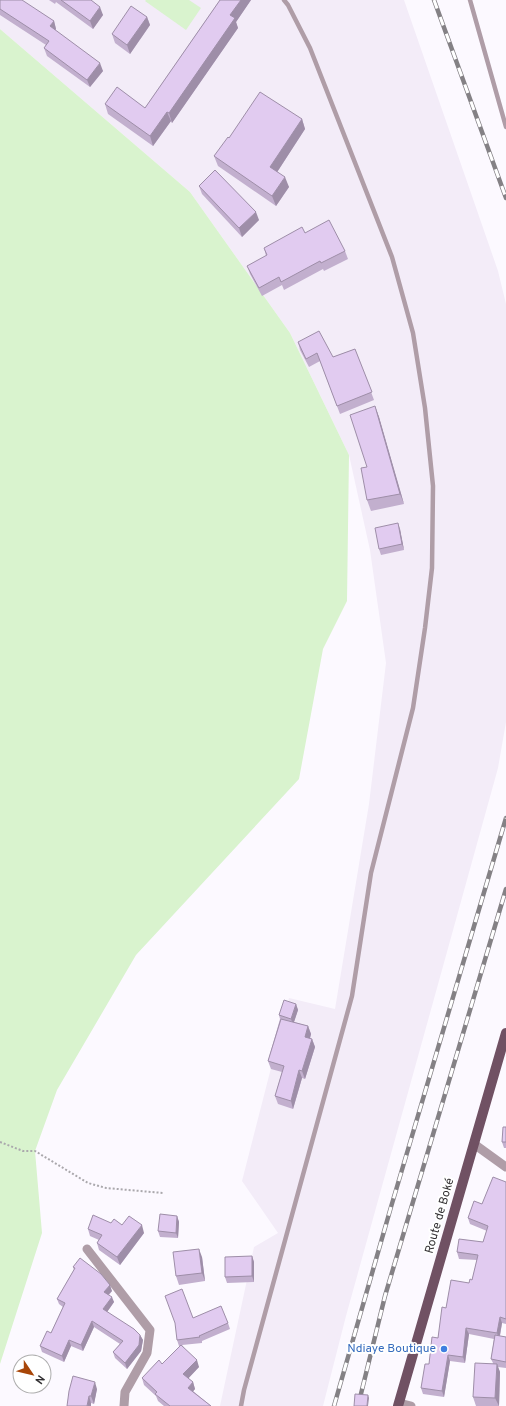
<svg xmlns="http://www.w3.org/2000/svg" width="506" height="1406" viewBox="0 0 506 1406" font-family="Overpass,sans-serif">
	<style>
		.built { fill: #f3ecf8 }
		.green { fill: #d9f3ce }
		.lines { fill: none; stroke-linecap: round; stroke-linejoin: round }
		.path { stroke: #aaa8ac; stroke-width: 2; stroke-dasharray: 2 2; stroke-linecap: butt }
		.service { stroke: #af9da7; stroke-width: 4.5 }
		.minor { stroke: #af9da7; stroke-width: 9 }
		.primary { stroke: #705163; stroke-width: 10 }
		.rail-casing { stroke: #848185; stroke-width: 4.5 }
		.rail { stroke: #fff; stroke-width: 3; stroke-dasharray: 9; stroke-linecap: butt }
		.wall { fill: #c2afce }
		.shaded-wall { fill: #9e8ea8 }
		.building { fill: #e1cbf0; stroke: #9e8ea8 }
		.shop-dot { fill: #3f7fe0; stroke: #fff; stroke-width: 1.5 }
		.labels { text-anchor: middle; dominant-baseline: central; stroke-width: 4; stroke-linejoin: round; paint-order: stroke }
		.street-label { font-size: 12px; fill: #333133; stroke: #fff }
		.shop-label { font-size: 12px; fill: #366cbe; stroke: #fff; text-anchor: end }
	</style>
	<rect width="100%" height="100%" fill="#fcf9ff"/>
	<polygon class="built" points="0,0 404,0 498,271 506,304 506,722 498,768 346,1316 323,1406 220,1406 254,1247 278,1233 242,1181 289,998 335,1009 369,804 386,663 370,550 349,455 290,333 190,192 0,29"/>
	<g class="green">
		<polygon points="146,0 189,0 201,8 186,30 145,1"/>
		<polygon points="0,29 190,192 290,333 349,455 347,601 323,649 299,779 136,955 57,1090 35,1151 42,1233 0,1364"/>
	</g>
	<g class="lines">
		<polyline class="path" points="0,1142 23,1151 35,1151 88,1183 106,1188 163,1193"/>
		<g class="service">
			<polyline points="470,0 506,127"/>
			<polyline points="241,1406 244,1390 352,996 371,873 413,708 425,628 432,568 433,486 425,408 413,333 392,257 310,48 288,5 284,0"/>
		</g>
		<g class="minor">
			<polyline points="474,1144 506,1167"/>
			<polyline points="87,1249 150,1330 147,1353 125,1392 124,1406"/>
			<polyline points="399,1403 411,1406"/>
		</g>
		<polyline class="primary" points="398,1406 506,1033"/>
		<g class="rail-casing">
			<g id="rail">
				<polyline points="434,0 506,198"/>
				<polyline points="334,1406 391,1207 506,818"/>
				<polyline points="358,1406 385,1296 506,889"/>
			</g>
		</g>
		<use href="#rail" class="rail"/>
	</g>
	<g class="wall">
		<polygon points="0,0 54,21 56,29 55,30 103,71 90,87 47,56 44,48 46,45 0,15"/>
		<polygon points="49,0 91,0 103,15 93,29 56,2 55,4"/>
		<polygon points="220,0 251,0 236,22 238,28 172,123 171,121 153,146 108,114 105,104 145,108"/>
		<polygon points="147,17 150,25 130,54 115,43 112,34"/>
		<polygon points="302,119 305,129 277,172 289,187 276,206 218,166 214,156 229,138"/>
		<polygon points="199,186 259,220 242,237 202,194"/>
		<polygon points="305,233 345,251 348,259 324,271 323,269 284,290 282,285 262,296 250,274 247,266 266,256 264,248"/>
		<polygon points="298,342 333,357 355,349 374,400 340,414 320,361 309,367 300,350"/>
		<polygon points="375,406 379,417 404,504 371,511 367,500 367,467"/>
		<polygon points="400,529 404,550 381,555 379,549"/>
		<polygon points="296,1004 298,1010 294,1022 308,1026 311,1034 310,1039 312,1039 315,1047 305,1079 302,1078 293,1109 278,1104 275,1096 282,1072 271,1069 268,1061 280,1019 279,1015"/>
		<polygon points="506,1127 506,1148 504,1148 502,1142"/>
		<polygon points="506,1182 506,1324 502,1323 500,1336 506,1337 506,1368 498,1367 500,1372 499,1406 476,1406 473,1397 493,1363 491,1359 494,1339 469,1334 465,1363 450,1361 444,1397 423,1394 421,1388 438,1338 446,1308 472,1280 477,1260 459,1259 457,1252 483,1242 487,1231 470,1224 468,1218"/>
		<polygon points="177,1216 179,1222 178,1238 160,1237 158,1231"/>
		<polygon points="111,1223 122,1225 144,1233 120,1265 99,1250 97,1243 99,1240 90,1236 88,1229"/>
		<polygon points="252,1256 254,1262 254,1282 227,1283 225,1277"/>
		<polygon points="202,1257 205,1281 179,1285 176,1276"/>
		<polygon points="73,1267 112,1291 109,1295 114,1302 107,1312 140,1335 143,1340 141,1351 127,1369 115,1358 113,1352 120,1344 94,1327 83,1351 71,1346 64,1362 42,1352 40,1346 51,1333 63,1307 59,1304 57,1299 74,1270"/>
		<polygon points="193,1318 228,1323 230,1329 202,1341 202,1343 182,1345 199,1367 188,1378 193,1382 195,1389 193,1391 211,1406 164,1406 158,1401 156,1396 144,1385 142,1378 162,1364 180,1346 179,1346 177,1340"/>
		<polygon points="97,1389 94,1404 91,1403 69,1391"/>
	</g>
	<g class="shaded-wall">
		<polygon points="241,0 251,0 236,22 238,28 172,123 169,113 230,15"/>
		<polygon points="100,7 103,15 93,29 90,21"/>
		<polygon points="147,17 150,25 130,54 127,45"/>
		<polygon points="54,21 56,29 53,34 50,26"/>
		<polygon points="100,63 103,71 90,87 87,80"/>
		<polygon points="167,112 171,121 153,146 150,136"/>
		<polygon points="302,119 305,129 274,177 270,167"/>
		<polygon points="285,177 289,187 276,206 272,196"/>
		<polygon points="256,212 259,220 242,237 239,228"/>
		<polygon points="375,406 379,417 404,504 400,494"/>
		<polygon points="398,523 400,529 404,550 402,544"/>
		<polygon points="296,1004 298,1010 293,1025 291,1019"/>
		<polygon points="308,1026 311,1034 308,1045 305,1037"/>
		<polygon points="312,1039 315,1047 305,1079 302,1071"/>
		<polygon points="299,1070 302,1078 293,1109 291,1101"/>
		<polygon points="177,1216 179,1222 178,1238 176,1233"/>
		<polygon points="142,1225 144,1233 120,1265 117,1257"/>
		<polygon points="199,1249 202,1257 205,1281 202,1273"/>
		<polygon points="252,1256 254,1262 254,1282 252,1276"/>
		<polygon points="110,1285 112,1291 106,1297 104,1292"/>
		<polygon points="112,1297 114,1302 105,1315 103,1309"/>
		<polygon points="500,1317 502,1323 499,1340 497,1333"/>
		<polygon points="92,1321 94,1327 83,1351 81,1345"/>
		<polygon points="466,1328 469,1334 465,1363 463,1357"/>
		<polygon points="140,1335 143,1340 141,1351 127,1369 125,1363"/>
		<polygon points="69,1340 71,1346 64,1362 62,1356"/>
		<polygon points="448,1355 450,1361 444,1397 442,1391"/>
		<polygon points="197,1360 199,1367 186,1381 183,1374"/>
		<polygon points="497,1364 500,1372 499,1406 495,1398"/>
		<polygon points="95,1382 97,1389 94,1404 91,1396"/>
		<polygon points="193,1382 195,1389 191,1394 188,1388"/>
		<polygon points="368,1395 369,1398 368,1406 367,1406"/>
		<polygon points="89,1396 91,1403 91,1406 87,1406"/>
	</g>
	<g class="building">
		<polygon points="0,0 22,0 54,21 50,26 100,63 87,80 44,48 49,41 0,9"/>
		<polygon points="61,0 91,0 100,7 90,21"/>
		<polygon points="220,0 241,0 230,15 235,18 169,113 167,112 150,136 105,104 117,87 145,108"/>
		<polygon points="131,6 147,17 127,45 112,34"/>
		<polygon points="260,92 302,119 270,167 285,177 272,196 214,156 228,137 229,138"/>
		<polygon points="215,170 256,212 239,228 199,186"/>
		<polygon points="329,220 345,251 321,263 320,261 281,282 279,277 259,288 247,266 267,255 264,248 302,227 305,233"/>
		<polygon points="319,331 333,357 355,349 372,392 337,406 317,353 306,359 298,342"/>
		<polygon points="375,406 400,494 367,500 361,468 367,467 350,415"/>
		<polygon points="398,523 402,544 379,549 375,528"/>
		<polygon points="284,1000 296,1004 291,1019 279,1015"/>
		<polygon points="281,1019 308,1026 305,1037 312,1039 302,1071 299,1070 291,1101 275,1096 284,1066 268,1061"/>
		<polygon points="503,1127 506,1127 506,1142 502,1142"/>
		<polygon points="493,1177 506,1182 506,1319 500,1317 497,1333 466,1328 463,1357 448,1355 442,1391 421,1388 425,1364 429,1364 432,1337 438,1338 442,1307 446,1308 451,1280 469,1283 470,1279 472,1280 478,1255 457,1252 459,1239 483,1242 488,1226 468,1218 474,1201 482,1204"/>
		<polygon points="160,1214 177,1216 176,1233 158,1231"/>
		<polygon points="93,1215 111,1223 114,1219 122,1225 129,1216 142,1225 117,1257 97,1243 102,1235 88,1229"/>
		<polygon points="199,1249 202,1273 176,1276 173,1252"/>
		<polygon points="252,1256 252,1276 225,1277 225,1257"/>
		<polygon points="80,1258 101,1274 110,1285 104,1292 112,1297 103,1309 134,1329 140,1335 139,1345 125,1363 113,1352 123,1341 92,1321 81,1345 69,1340 62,1356 40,1346 47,1331 51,1333 65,1303 57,1299 75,1268 73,1267"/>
		<polygon points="182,1289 193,1318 221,1306 228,1323 199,1336 200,1337 177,1340 175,1323 165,1296"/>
		<polygon points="495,1335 506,1337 506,1362 491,1359"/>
		<polygon points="181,1345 197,1360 183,1374 193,1382 188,1388 211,1406 170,1406 155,1394 157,1392 142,1378 159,1360 162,1364"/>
		<polygon points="475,1363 497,1364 495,1398 473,1397"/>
		<polygon points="73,1376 95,1382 91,1396 89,1396 87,1406 67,1406 69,1391"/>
		<polygon points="355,1394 368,1395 367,1406 354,1406"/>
	</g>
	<circle class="shop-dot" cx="444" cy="1349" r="4"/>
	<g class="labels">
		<g class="street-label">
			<text transform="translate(440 1216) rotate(-74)">Route de Boké</text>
		</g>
		<g class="shop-label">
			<text x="436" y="1349">Ndiaye Boutique</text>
		</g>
	</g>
	<g transform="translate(32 1374) rotate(125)"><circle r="19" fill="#ffffff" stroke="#adadad"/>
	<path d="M0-3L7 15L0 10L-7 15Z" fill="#a84608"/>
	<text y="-6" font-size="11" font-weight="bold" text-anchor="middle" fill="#333133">N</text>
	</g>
</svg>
